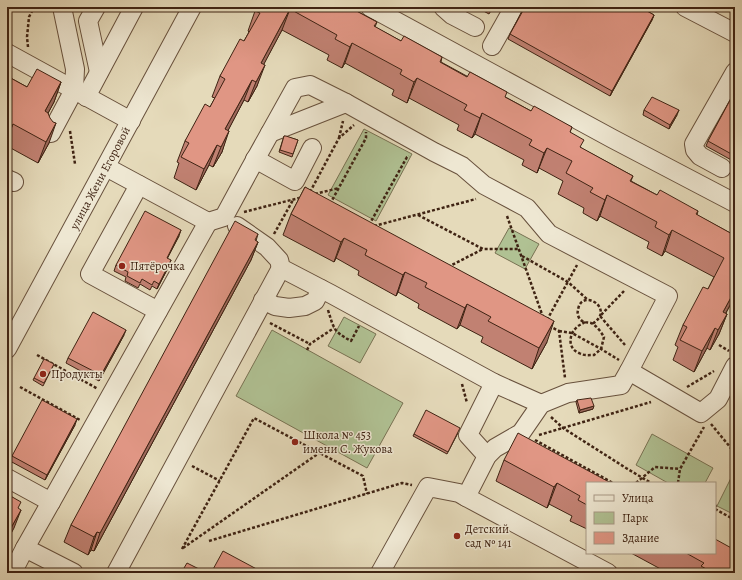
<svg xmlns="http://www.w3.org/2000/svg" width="742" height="580" viewBox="0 0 742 580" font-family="Alegreya,serif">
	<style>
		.green { fill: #b0c193; stroke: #787253 }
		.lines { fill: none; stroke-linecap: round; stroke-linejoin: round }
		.minor-casing { stroke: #68513d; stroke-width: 20 }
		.path { stroke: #3f2313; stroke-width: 2.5; stroke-dasharray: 3 2; stroke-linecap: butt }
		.minor { stroke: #eee7d2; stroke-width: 18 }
		.tram { stroke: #3f2313; stroke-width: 1 }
		.wall { fill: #c18172; stroke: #3f2313 }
		.shaded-wall { fill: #9d695c; stroke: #3f2313 }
		.building { fill: #e09684; stroke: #3f2313 }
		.poi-dot { fill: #8f2418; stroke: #eee7d2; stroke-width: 1.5 }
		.labels { text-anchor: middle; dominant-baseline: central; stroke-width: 3; stroke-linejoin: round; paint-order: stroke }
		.street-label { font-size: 12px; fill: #3f2313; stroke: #eee7d2 }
		.poi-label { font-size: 12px; fill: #3f2313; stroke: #eee7d2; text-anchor: start }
	</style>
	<rect width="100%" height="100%" fill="#e5daba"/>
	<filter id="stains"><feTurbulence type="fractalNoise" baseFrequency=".005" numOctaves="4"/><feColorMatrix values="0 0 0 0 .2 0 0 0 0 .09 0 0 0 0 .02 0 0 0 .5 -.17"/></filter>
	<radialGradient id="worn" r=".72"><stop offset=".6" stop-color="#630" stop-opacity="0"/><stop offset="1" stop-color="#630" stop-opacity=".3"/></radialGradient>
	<g class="green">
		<polygon points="364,129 412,154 376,221 328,195"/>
		<polygon points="509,228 539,244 525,269 495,253"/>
		<polygon points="344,317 376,334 360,363 328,346"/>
		<polygon points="272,330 403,403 367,468 236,396"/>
		<polygon points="652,434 713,468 705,483 668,483 636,465"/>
		<polygon points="731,478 735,481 735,515 717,506"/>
	</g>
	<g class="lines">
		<g class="minor-casing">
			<g id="minor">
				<polyline points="96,7 88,21 99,72"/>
				<polyline points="370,7 613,139 735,203"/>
				<polyline points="443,7 452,15 475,27"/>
				<polyline points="685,7 735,33"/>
				<polyline points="492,46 514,7"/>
				<polyline points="7,53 131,121"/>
				<polyline points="86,97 134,7"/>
				<polyline points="51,133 74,90 75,69 62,7"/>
				<polyline points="270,133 346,103"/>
				<polyline points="255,159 295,181 312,148"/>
				<polyline points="106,167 208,222 224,217 250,169 295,88 310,85 346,103 434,152 462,166 484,185 527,208 549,234 668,296 629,371 701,413 718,399 735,366"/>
				<polyline points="722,168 700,156 695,150 694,144 735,72"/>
				<polyline points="7,179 14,182"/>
				<polyline points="139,185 90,274 158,311"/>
				<polyline points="237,226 267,247 279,260 281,268 331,294 494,383 541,404"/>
				<polyline points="263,300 275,306 289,308 305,306 315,301 321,289"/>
				<polyline points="7,349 192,7"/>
				<polyline points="487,456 468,435 494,383"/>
				<polyline points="7,478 51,502 25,548 74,573"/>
				<polyline points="51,502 208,222"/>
				<polyline points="12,573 25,548"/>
				<polyline points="116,573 281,268"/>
				<polyline points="380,573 428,487 459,493 466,497"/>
				<polyline points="608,573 466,497 487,456 495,448 521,433 541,404 568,393 621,385 629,371"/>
			</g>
		</g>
		<g class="path">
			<polyline points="7,11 22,7"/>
			<polyline points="28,47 27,37 29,17 34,7"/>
			<polyline points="70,131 75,164"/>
			<polyline points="339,138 343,121"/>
			<polyline points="310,192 339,138 354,125"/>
			<polyline points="315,194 339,188"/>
			<polyline points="330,204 366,138 366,132"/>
			<polyline points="244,212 299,198"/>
			<polyline points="418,215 483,249 519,249"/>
			<polyline points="507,216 543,317"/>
			<polyline points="369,225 407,157 409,156"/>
			<polyline points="374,226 476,199"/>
			<polyline points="274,234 293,200"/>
			<polyline points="522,256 568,282 588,300"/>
			<polyline points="448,267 483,249"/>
			<polyline points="624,291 600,316 625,345"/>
			<path d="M328,310c6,19 5,21 23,31l8,-15"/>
			<polyline points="547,320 577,265"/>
			<path d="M585,322c-3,2 -6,3 -8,5 -8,7 -10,21 2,26 5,3 10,2 15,2l7,-6 3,-12c-3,-5 -7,-11 -13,-14 -4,-1 -8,0 -11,-4 -2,-2 -3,-6 -2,-9 3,-23 39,-1 14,14"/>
			<polyline points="270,323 310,344"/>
			<polyline points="549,326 559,331 565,378"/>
			<polyline points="559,331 572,333 601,349 619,360"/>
			<polyline points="719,345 729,351"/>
			<polyline points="307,350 310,344 334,328"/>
			<polyline points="37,355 98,389"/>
			<polyline points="462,384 467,403"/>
			<polyline points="20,387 80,420"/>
			<polyline points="687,387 714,371"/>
			<polyline points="551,417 563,428 626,468 651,483"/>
			<polyline points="711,424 735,453"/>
			<polyline points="539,435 651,402"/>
			<polyline points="535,440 613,483"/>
			<polyline points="192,466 220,481"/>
			<polyline points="636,483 655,467 680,469"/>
			<polyline points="678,483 680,469 704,427"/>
			<polyline points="715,506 717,506"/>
			<polyline points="715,509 735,520"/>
			<polyline points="209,541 402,483 412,485"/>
			<polyline points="183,548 319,453"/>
			<polyline points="182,549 254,418 363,476 367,494"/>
		</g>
		<use href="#minor" class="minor"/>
		<polyline class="tram" points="733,7 735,8"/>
	</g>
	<g class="wall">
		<polygon points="349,7 377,22 375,27 401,41 442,57 441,62 531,111 572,127 570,132 581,148 633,176 631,181 657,195 698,211 697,215 734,235 735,233 735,296 726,313 727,314 719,334 710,350 707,348 694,372 673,360 678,347 675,345 683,325 708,289 714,277 665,251 662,256 647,248 649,242 600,216 597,221 583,213 584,208 558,194 563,181 539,168 537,173 522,165 524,160 475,134 472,138 457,130 459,125 409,98 407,103 392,95 394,90 345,63 342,68 327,60 329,55 282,30 263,65 257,86 248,102 244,100 228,130 222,152 213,167 209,165 196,190 174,178 179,163 177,162 185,141 210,107 215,98 212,97 220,76 244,41 249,32 248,31 255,11"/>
		<polygon points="476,7 493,7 489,14"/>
		<polygon points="524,7 640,7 654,15 652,20 610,96 508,39 510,34"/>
		<polygon points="7,76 27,87 61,82 54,102 48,113 49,143 38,163 7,146"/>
		<polygon points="735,91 735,162 706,146 708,141"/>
		<polygon points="644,110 677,115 669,129 643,115"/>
		<polygon points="284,136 298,140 292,157 279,152"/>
		<polygon points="305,187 547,342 532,369 481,342 483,337 460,325 457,329 418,308 419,304 398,292 396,296 358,275 359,271 336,258 334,262 283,235 291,214"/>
		<polygon points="258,234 256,241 258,242 251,260 94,551 91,550 88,555 64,542 71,525"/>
		<polygon points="179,236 167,258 169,266 157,289 152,286 150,290 140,284 138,288 125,281 126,277 114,271 116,265"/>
		<polygon points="124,335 99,381 66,363 68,358"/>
		<polygon points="54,364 43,386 33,380 34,378"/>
		<polygon points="577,400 593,409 579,413 576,402"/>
		<polygon points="75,425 45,480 10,461 12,456"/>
		<polygon points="458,433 447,454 413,436 414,434"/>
		<polygon points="504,460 587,483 587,529 570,521 572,516 549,504 547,508 496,481"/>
		<polygon points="631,553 715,553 735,573 677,573 672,570 671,573 668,573"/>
	</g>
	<g class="shaded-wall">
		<polygon points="290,9 282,30 255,81 261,63"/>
		<polygon points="654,15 652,20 610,96 612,91"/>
		<polygon points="352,43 345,63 342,68 350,47"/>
		<polygon points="265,65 257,86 248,102 256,82"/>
		<polygon points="417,78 407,103 414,82"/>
		<polygon points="252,80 244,100 220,146 225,129"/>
		<polygon points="61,82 54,102 38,132 45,111"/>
		<polygon points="679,110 677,115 669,129 670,125"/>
		<polygon points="482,113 475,134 472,138"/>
		<polygon points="56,123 49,143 38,163 46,142"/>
		<polygon points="13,124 7,140 7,135"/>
		<polygon points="229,131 222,152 213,167 221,147"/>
		<polygon points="217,145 209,165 196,190 204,169"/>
		<polygon points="547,148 537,173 544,153"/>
		<polygon points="607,195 600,216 597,221 605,200"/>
		<polygon points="181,230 179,236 165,263 167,258"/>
		<polygon points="672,230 665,251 662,256 669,235"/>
		<polygon points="344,238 336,258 334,262 341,242"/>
		<polygon points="258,242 251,260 94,551 100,533"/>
		<polygon points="171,260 169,266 157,289 159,284"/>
		<polygon points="405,272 398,292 396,296 403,275"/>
		<polygon points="735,290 735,296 717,329 723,312"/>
		<polygon points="467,304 460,325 457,329 465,308"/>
		<polygon points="727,314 719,334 710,350 718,330"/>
		<polygon points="554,321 547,342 532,369 539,348"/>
		<polygon points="715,328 707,348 694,372 702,351"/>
		<polygon points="126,330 124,335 99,381 101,375"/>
		<polygon points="594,406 593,409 579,413 580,410"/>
		<polygon points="77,419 75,425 45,480 47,475"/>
		<polygon points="557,483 549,504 547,508 554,487"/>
		<polygon points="21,510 14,528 7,541 7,535"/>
		<polygon points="97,532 91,550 88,555 94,537"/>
	</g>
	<g class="building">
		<polygon points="257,7 349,7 377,22 374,26 401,41 404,36 442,57 440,62 467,77 470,72 507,92 505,97 531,111 534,106 572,127 570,132 584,140 580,147 633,176 630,181 657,195 660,190 698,211 696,214 734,235 735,233 735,290 723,312 727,314 718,330 715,328 702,351 680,340 687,327 683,325 703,287 708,289 724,258 672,230 669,235 655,227 657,222 607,195 605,200 590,192 593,188 566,173 572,161 547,148 544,153 529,145 532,140 482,113 480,118 464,110 467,105 417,78 414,82 400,74 402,70 352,43 350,47 335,39 337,35 290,9 261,63 265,65 256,82 252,80 225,129 229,131 221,147 217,145 204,169 181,157 189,143 185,141 205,104 210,107 225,79 220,76 240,39 244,41 260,13 255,11"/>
		<polygon points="525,7 640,7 654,15 612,91 510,34"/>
		<polygon points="37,69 61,82 45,111 48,113 50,118 53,122 56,123 46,142 13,124 7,135 7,76 27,87"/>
		<polygon points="735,91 735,156 708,141"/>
		<polygon points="652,97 679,110 670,125 644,110"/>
		<polygon points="284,136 286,136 298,140 293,154 280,150"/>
		<polygon points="305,187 554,321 539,348 488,321 491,317 467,304 465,308 425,287 427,283 405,272 403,275 365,255 367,250 344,238 341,242 291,214"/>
		<polygon points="145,211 181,230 167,258 171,260 159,284 154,281 152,285 142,279 140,283 127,276 128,272 116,265"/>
		<polygon points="235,221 258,234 255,240 258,242 100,533 97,532 94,537 71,525"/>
		<polygon points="93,312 126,330 101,375 68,358"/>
		<polygon points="44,359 54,364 44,383 34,378"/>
		<polygon points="591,398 594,406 580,410 577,400"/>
		<polygon points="42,400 77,419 47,475 12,456"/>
		<polygon points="426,410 460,428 448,452 414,434"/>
		<polygon points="518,433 611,483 587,483 587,505 578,500 580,496 557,483 554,487 504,460"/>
		<polygon points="7,494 21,502 18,508 21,510 7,535"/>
		<polygon points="715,539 735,550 735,573 713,573 701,566 704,563 686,553 715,553"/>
		<polygon points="223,551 264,573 211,573"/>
		<polygon points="187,563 207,573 181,573"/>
	</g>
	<g class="poi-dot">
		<circle cx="122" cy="266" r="4"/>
		<circle cx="43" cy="374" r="4"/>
		<circle cx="295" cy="442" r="4"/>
		<circle cx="457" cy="536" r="4"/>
	</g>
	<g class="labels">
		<g class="street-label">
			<text transform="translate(100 178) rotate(-62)">улица Жени Егоровой</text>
		</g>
		<g class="poi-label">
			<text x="130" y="266">Пятёрочка</text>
			<text x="51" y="374">Продукты</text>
			<text x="303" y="435">Школа № 453<tspan x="303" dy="14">имени С. Жукова</tspan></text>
			<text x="465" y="529">Детский<tspan x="465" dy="14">сад № 141</tspan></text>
		</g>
	</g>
	<rect width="742" height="580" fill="none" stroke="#e5daba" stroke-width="24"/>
	<rect x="8" y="8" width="726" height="564" fill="none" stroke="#3f2313" stroke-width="2"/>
	<rect x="12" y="12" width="718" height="556" fill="none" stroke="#3f2313"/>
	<rect x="586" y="482" width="130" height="72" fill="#eee7d2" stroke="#a89986"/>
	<rect x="594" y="495" width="20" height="6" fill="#eee7d2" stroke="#a89986"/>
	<text x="622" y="502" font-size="12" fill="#3f2313">Улица</text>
	<rect x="594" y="512" width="20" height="12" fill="#b0c193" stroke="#a89986"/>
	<text x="622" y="522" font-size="12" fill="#3f2313">Парк</text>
	<rect x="594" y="532" width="20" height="12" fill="#e09684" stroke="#a89986"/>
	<text x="622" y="542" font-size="12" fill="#3f2313">Здание</text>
	<rect width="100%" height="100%" filter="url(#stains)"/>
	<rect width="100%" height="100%" fill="url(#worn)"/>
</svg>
